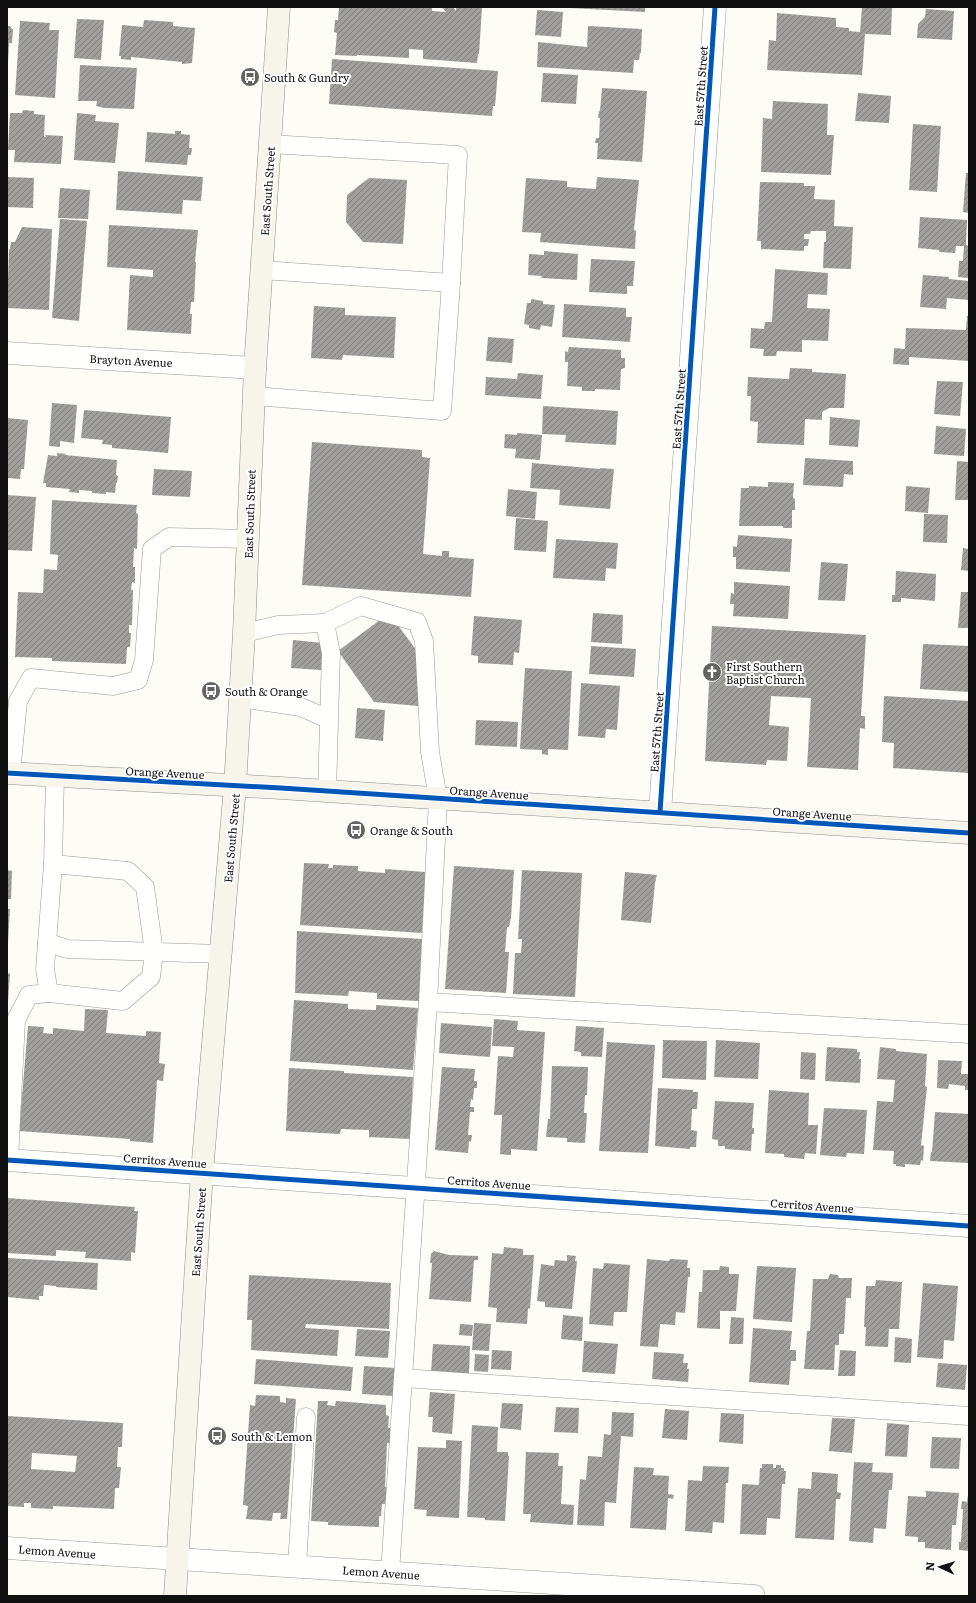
<svg xmlns="http://www.w3.org/2000/svg" width="976" height="1603" viewBox="0 0 976 1603" font-family="Literata,serif">
	<style>
		.building { fill: url(#building-hatch); fill-rule: evenodd }
		.lines { fill: none; stroke-linecap: round; stroke-linejoin: round }
		.lane-casing { stroke: #979795; stroke-width: 19 }
		.street-casing { stroke: #979795; stroke-width: 23 }
		.secondary-casing { stroke: #8e8d8b; stroke-width: 23 }
		.lane { stroke: #fffffe; stroke-width: 18 }
		.street { stroke: #fffffe; stroke-width: 22 }
		.secondary { stroke: #f6f4eb; stroke-width: 22 }
		.cycleway-casing { stroke: #fff; stroke-width: 8 }
		.cycleway { stroke: #0057b8; stroke-width: 5 }
		.labels { text-anchor: middle; dominant-baseline: central; stroke-width: 4; stroke-linejoin: round; paint-order: stroke }
		.poi-label { font-size: 11px; fill: #111; stroke: #fff; text-anchor: start }
		.street-label { font-size: 11px; fill: #111; stroke: #fff }
	</style>
	<defs>
		<pattern id="building-hatch" width="6" height="6" patternUnits="userSpaceOnUse"><rect width="6" height="6" fill="#a19f9c"/><path d="M-1 1l2-2M0 6l6-6M5 7l2-2" fill="none" stroke="#82807e"/></pattern>
	</defs>
	<rect width="100%" height="100%" fill="#fdfcf7"/>
	<g class="building">
		<polygon points="339,7 432,7 432,11 446,12 442,7 453,7 456,11 456,7 482,7 479,54 478,54 477,63 423,59 423,50 409,49 409,58 357,55 357,56 335,55 337,33 334,32 335,20 338,20"/>
		<polygon points="570,7 645,7 645,12 570,8"/>
		<polygon points="862,7 892,7 891,35 865,34 862,75 767,70 769,40 776,41 777,13 836,18 836,27 849,28 849,31 860,32"/>
		<polygon points="926,9 954,11 952,40 917,38 918,24 925,17"/>
		<polygon points="537,10 563,12 561,37 535,35"/>
		<polygon points="77,19 104,20 101,60 74,58"/>
		<polygon points="144,20 173,22 173,26 195,28 192,63 182,64 182,62 131,57 131,60 121,59 121,56 119,56 122,25 143,27"/>
		<polygon points="20,21 50,23 49,30 59,30 55,98 15,95"/>
		<polygon points="7,26 10,26 13,30 12,43 9,43 8,63 7,63"/>
		<polygon points="588,26 642,29 641,53 640,53 639,60 634,60 633,73 537,67 538,42 587,47"/>
		<polygon points="332,59 498,71 495,106 493,106 492,116 329,104"/>
		<polygon points="80,65 137,68 134,109 104,108 96,106 97,101 78,101"/>
		<polygon points="543,73 578,75 576,104 541,102"/>
		<polygon points="602,88 647,91 642,162 597,159 598,143 595,143 596,138 599,138 600,118 598,118 599,111 600,111"/>
		<polygon points="858,93 891,96 889,123 855,121"/>
		<polygon points="773,101 828,104 827,135 834,135 831,175 761,172 763,118 772,119"/>
		<polygon points="23,110 34,111 34,114 45,115 44,137 46,137 45,135 63,136 61,164 14,162 15,150 8,150 10,113 22,113"/>
		<polygon points="77,113 96,115 95,121 119,123 115,163 74,160"/>
		<polygon points="913,124 941,126 937,192 909,190"/>
		<polygon points="175,131 181,131 181,134 190,135 189,148 192,148 191,155 188,155 187,165 145,162 147,132 175,134"/>
		<polygon points="118,171 203,177 201,201 183,200 182,214 116,210"/>
		<polygon points="966,173 969,173 969,213 963,212"/>
		<polygon points="7,177 34,178 33,208 7,207"/>
		<polygon points="597,177 639,180 634,230 636,231 635,249 540,242 541,233 522,232 526,178 567,181 567,187 596,189"/>
		<polygon points="369,178 407,180 403,244 363,242 346,222 347,195"/>
		<polygon points="760,182 804,183 804,186 815,186 814,199 835,200 834,226 853,227 851,269 823,268 824,242 826,242 826,231 811,231 810,234 804,234 804,239 809,239 808,246 804,246 804,251 761,249 761,241 757,241"/>
		<polygon points="60,188 90,190 88,219 58,218"/>
		<polygon points="920,217 967,220 966,245 969,246 969,278 958,277 959,261 963,261 964,246 956,246 955,253 939,252 939,250 918,248"/>
		<polygon points="60,219 87,221 79,321 52,318"/>
		<polygon points="109,225 198,230 195,262 196,262 194,302 191,302 190,314 192,314 191,334 127,330 130,275 153,277 153,270 107,267"/>
		<polygon points="22,227 52,229 49,310 7,308 9,249 10,249 11,242 15,242"/>
		<polygon points="544,251 578,254 577,280 541,278 542,276 528,275 529,254 544,255"/>
		<polygon points="591,259 635,261 633,286 627,286 627,294 589,292"/>
		<polygon points="775,269 828,273 827,295 808,294 807,308 830,309 828,341 802,340 802,352 777,351 776,356 763,356 764,349 750,348 751,328 764,329 765,322 772,322"/>
		<polygon points="923,275 949,277 949,279 969,281 969,300 947,298 946,309 920,307"/>
		<polygon points="531,299 543,301 543,304 555,305 552,327 541,325 540,330 529,328 529,325 524,324 527,303 531,303"/>
		<polygon points="564,304 626,308 626,317 632,317 630,342 562,337"/>
		<polygon points="314,306 345,308 345,315 396,317 394,358 343,355 342,360 311,358"/>
		<polygon points="967,316 969,316 969,361 909,357 909,365 893,364 894,348 905,349 906,328 966,330"/>
		<polygon points="488,337 514,339 512,363 486,361"/>
		<polygon points="569,347 621,350 621,358 625,358 625,368 621,369 620,390 595,389 595,391 582,391 582,387 567,386 568,362 565,362 565,351 568,352"/>
		<polygon points="790,368 812,369 812,372 846,374 844,408 829,408 822,412 822,420 805,419 804,445 757,443 758,422 750,421 751,396 747,396 748,377 789,379"/>
		<polygon points="518,373 543,375 541,399 485,395 486,377 517,379"/>
		<polygon points="937,381 963,382 960,416 934,414"/>
		<polygon points="52,403 77,405 74,443 60,441 60,447 49,446"/>
		<polygon points="543,406 618,411 616,445 565,442 566,435 542,434"/>
		<polygon points="84,410 171,417 168,453 112,448 112,445 102,444 103,440 81,438"/>
		<polygon points="830,417 860,420 858,447 829,445"/>
		<polygon points="7,418 28,420 24,469 21,469 20,479 7,478"/>
		<polygon points="936,426 966,429 964,456 934,454"/>
		<polygon points="517,433 542,435 540,460 515,458 516,449 504,448 505,434 517,435"/>
		<polygon points="312,442 422,450 422,457 430,458 423,554 442,556 442,551 449,551 449,557 474,559 471,597 302,585"/>
		<polygon points="57,453 66,454 65,455 117,460 116,475 118,476 117,483 116,483 115,493 106,492 106,494 92,493 92,491 79,490 79,493 69,492 70,489 46,487 46,483 43,483 48,455 57,456"/>
		<polygon points="805,458 853,461 853,475 844,474 843,487 803,485"/>
		<polygon points="957,461 969,462 969,500 955,500"/>
		<polygon points="532,463 600,469 600,468 614,469 610,509 559,505 560,490 530,488"/>
		<polygon points="154,469 192,471 190,497 152,495"/>
		<polygon points="768,482 794,483 793,498 795,499 795,510 792,510 792,528 783,528 783,526 739,526 741,488 749,488 749,486 768,487"/>
		<polygon points="906,486 930,488 928,513 905,511"/>
		<polygon points="508,489 537,492 535,519 506,516"/>
		<polygon points="7,495 36,497 32,551 7,550"/>
		<polygon points="52,500 137,505 136,513 138,514 137,549 134,548 133,567 135,567 135,583 132,582 131,590 133,590 132,625 129,625 129,633 131,633 130,647 127,647 126,664 52,661 52,658 15,657 18,592 43,593 44,569 57,570 58,555 50,554"/>
		<polygon points="924,514 948,515 947,543 923,542"/>
		<polygon points="516,518 548,521 546,552 514,550"/>
		<polygon points="738,535 792,539 790,572 736,569 736,557 733,557 733,546 737,547"/>
		<polygon points="556,539 618,543 616,569 606,568 605,581 553,578"/>
		<polygon points="963,548 969,549 969,571 961,570"/>
		<polygon points="821,562 848,564 845,601 818,600"/>
		<polygon points="896,571 936,574 935,601 901,598 901,602 892,602 892,595 895,595"/>
		<polygon points="734,582 790,586 788,619 733,616 734,604 730,604 731,593 734,594"/>
		<polygon points="961,592 969,592 969,628 958,628"/>
		<polygon points="593,613 623,615 622,644 591,642"/>
		<polygon points="474,616 522,620 519,653 514,652 513,665 478,663 478,656 471,655"/>
		<polygon points="380,620 397,624 420,655 418,706 374,702 338,651"/>
		<polygon points="712,626 866,635 861,716 865,716 865,729 860,728 858,770 807,767 811,698 771,696 769,725 789,727 787,761 767,760 766,765 705,761"/>
		<polygon points="293,640 323,643 321,670 291,668"/>
		<polygon points="923,644 969,646 969,692 920,689"/>
		<polygon points="591,646 636,649 634,677 589,674"/>
		<polygon points="525,668 572,671 568,750 548,749 548,755 542,754 542,750 520,749"/>
		<polygon points="581,683 620,686 617,730 606,729 605,738 578,736"/>
		<polygon points="884,696 969,701 969,773 893,768 894,743 882,742"/>
		<polygon points="357,708 385,710 383,741 355,738"/>
		<polygon points="476,720 518,722 517,747 475,745"/>
		<polygon points="304,863 329,864 328,868 333,868 333,865 358,866 358,871 385,873 385,869 426,872 422,933 300,925"/>
		<polygon points="454,866 514,870 511,918 509,927 507,927 505,952 509,952 506,993 445,989"/>
		<polygon points="7,870 12,871 11,899 7,899"/>
		<polygon points="522,870 582,873 575,997 513,994 515,953 521,953 522,939 518,939"/>
		<polygon points="625,872 657,875 655,883 651,923 621,920"/>
		<polygon points="7,909 10,909 8,943 7,943"/>
		<polygon points="297,931 422,939 419,1001 377,999 377,993 349,991 348,996 295,993"/>
		<polygon points="7,973 10,974 8,1002 7,1002"/>
		<polygon points="294,1000 348,1004 348,1009 376,1010 376,1005 418,1008 413,1070 290,1061"/>
		<polygon points="85,1009 108,1010 106,1033 146,1036 146,1031 161,1032 159,1063 165,1064 163,1081 157,1080 153,1143 130,1141 130,1139 19,1131 28,1026 44,1027 43,1033 53,1034 53,1028 84,1031"/>
		<polygon points="494,1019 518,1021 517,1030 545,1032 537,1151 511,1149 511,1155 500,1154 502,1115 494,1115 498,1056 513,1057 514,1047 492,1046"/>
		<polygon points="441,1023 492,1027 490,1057 439,1053"/>
		<polygon points="576,1026 604,1028 602,1057 581,1056 581,1052 574,1051"/>
		<polygon points="663,1040 707,1041 706,1080 662,1078"/>
		<polygon points="716,1040 760,1043 758,1079 714,1077"/>
		<polygon points="607,1042 655,1045 648,1153 599,1151"/>
		<polygon points="827,1047 857,1049 857,1052 860,1052 859,1059 861,1059 860,1083 825,1081"/>
		<polygon points="880,1047 896,1049 896,1051 927,1054 925,1086 927,1087 921,1145 924,1146 923,1161 921,1160 920,1165 905,1164 905,1167 896,1166 896,1164 893,1164 894,1151 873,1150 877,1101 893,1102 895,1080 877,1079"/>
		<polygon points="801,1052 816,1053 815,1080 800,1079"/>
		<polygon points="938,1060 962,1061 961,1074 969,1074 969,1090 965,1090 965,1086 949,1084 948,1089 937,1088"/>
		<polygon points="552,1066 588,1067 587,1095 585,1095 584,1113 587,1113 585,1143 567,1142 567,1138 546,1137 548,1119 550,1119"/>
		<polygon points="442,1067 475,1069 474,1081 477,1081 477,1088 474,1088 473,1100 471,1099 470,1107 474,1107 474,1112 470,1112 468,1135 472,1135 471,1142 469,1141 468,1153 435,1150"/>
		<polygon points="289,1068 344,1071 344,1073 413,1077 410,1139 369,1137 369,1130 341,1129 340,1134 286,1131"/>
		<polygon points="658,1088 693,1090 693,1092 698,1092 697,1109 692,1109 691,1130 697,1131 696,1147 690,1147 690,1149 655,1146"/>
		<polygon points="769,1090 809,1093 808,1125 818,1125 816,1154 805,1153 804,1159 784,1157 784,1154 765,1153"/>
		<polygon points="715,1101 754,1103 752,1128 754,1128 754,1134 752,1134 751,1151 725,1149 725,1146 718,1146 718,1140 712,1139"/>
		<polygon points="824,1108 867,1110 864,1154 847,1153 846,1157 820,1155"/>
		<polygon points="935,1112 969,1114 969,1163 930,1161 931,1152 932,1152"/>
		<polygon points="7,1198 135,1207 134,1211 138,1211 135,1253 131,1252 131,1261 85,1258 86,1252 56,1250 56,1256 7,1253"/>
		<polygon points="504,1247 523,1249 523,1255 534,1255 530,1309 528,1308 527,1324 496,1322 497,1308 488,1307 492,1253 503,1254"/>
		<polygon points="434,1251 449,1255 478,1256 478,1260 474,1260 471,1302 429,1299 432,1263 430,1263 431,1254"/>
		<polygon points="567,1255 576,1256 575,1261 577,1261 572,1309 545,1307 545,1302 537,1301 541,1264 554,1266 555,1260 567,1261"/>
		<polygon points="7,1258 98,1263 97,1290 56,1287 56,1286 44,1285 43,1296 39,1296 39,1300 7,1297"/>
		<polygon points="647,1259 669,1261 670,1259 688,1260 687,1268 690,1268 690,1277 688,1277 685,1313 676,1312 675,1325 660,1324 658,1347 640,1346"/>
		<polygon points="604,1263 630,1265 627,1312 614,1312 613,1326 589,1324 593,1268 603,1269"/>
		<polygon points="720,1266 729,1267 729,1274 739,1274 736,1311 720,1311 720,1329 697,1328 699,1292 702,1292 703,1270 719,1270"/>
		<polygon points="757,1266 796,1268 792,1322 753,1319"/>
		<polygon points="830,1274 838,1275 839,1278 852,1278 851,1298 846,1298 844,1334 839,1334 839,1345 835,1345 834,1370 804,1369 807,1331 810,1331 813,1279 828,1279"/>
		<polygon points="249,1275 391,1283 389,1329 306,1324 305,1328 339,1330 337,1356 251,1350 252,1320 247,1320"/>
		<polygon points="876,1280 902,1282 899,1329 889,1329 888,1347 865,1346 866,1327 864,1327 866,1286 875,1286"/>
		<polygon points="923,1283 958,1286 954,1341 944,1340 943,1359 917,1357"/>
		<polygon points="563,1315 583,1317 582,1341 561,1339"/>
		<polygon points="731,1317 744,1318 743,1344 729,1344"/>
		<polygon points="474,1323 491,1324 489,1351 472,1350"/>
		<polygon points="460,1324 473,1325 472,1336 459,1335"/>
		<polygon points="753,1328 792,1331 790,1350 796,1350 796,1361 791,1361 789,1385 749,1382"/>
		<polygon points="357,1329 390,1331 388,1358 355,1356"/>
		<polygon points="895,1337 912,1339 911,1363 894,1362"/>
		<polygon points="584,1341 618,1344 615,1374 582,1372"/>
		<polygon points="433,1344 470,1346 469,1374 431,1372"/>
		<polygon points="492,1350 512,1351 511,1370 491,1369"/>
		<polygon points="840,1350 856,1351 855,1376 838,1376"/>
		<polygon points="654,1352 684,1354 683,1363 688,1363 687,1369 689,1369 688,1382 652,1379"/>
		<polygon points="475,1354 489,1355 488,1372 474,1371"/>
		<polygon points="256,1359 353,1367 351,1391 254,1384"/>
		<polygon points="938,1363 967,1365 965,1390 936,1387"/>
		<polygon points="364,1366 395,1368 393,1396 362,1394"/>
		<polygon points="430,1392 455,1394 452,1434 432,1432 433,1417 428,1417"/>
		<polygon points="256,1395 280,1396 280,1402 286,1403 286,1398 296,1399 287,1519 280,1519 281,1513 273,1513 272,1521 246,1519 248,1506 243,1505 250,1405 255,1406"/>
		<polygon points="318,1401 328,1401 327,1405 335,1406 336,1401 386,1405 386,1415 389,1416 388,1428 390,1428 390,1443 387,1443 385,1487 387,1487 386,1504 382,1504 381,1516 379,1516 379,1527 328,1525 328,1522 311,1521"/>
		<polygon points="502,1403 523,1404 521,1430 500,1428"/>
		<polygon points="556,1407 579,1408 578,1433 554,1432"/>
		<polygon points="665,1409 689,1411 687,1440 662,1438"/>
		<polygon points="612,1412 634,1413 633,1437 621,1436 616,1503 605,1502 604,1526 577,1525 580,1479 586,1480 588,1456 602,1457 604,1434 611,1435"/>
		<polygon points="721,1413 744,1414 743,1444 719,1442"/>
		<path d="M7,1416l116,7 -1,24h-4l-1,20h4l-2,21h-4l-1,21 -61,-3v3l-22,-1v-5h-7v4l-17,-1zM32,1453l45,3 -2,16 -44,-3z"/>
		<polygon points="832,1418 855,1419 852,1453 829,1451"/>
		<polygon points="887,1423 909,1425 907,1457 885,1456"/>
		<polygon points="472,1425 498,1427 497,1452 508,1452 508,1456 509,1456 505,1521 485,1520 485,1518 467,1517"/>
		<polygon points="932,1437 961,1438 959,1469 930,1468"/>
		<polygon points="446,1440 462,1441 459,1518 426,1516 427,1510 414,1509 418,1447 446,1448"/>
		<polygon points="526,1452 559,1453 558,1466 563,1466 561,1504 574,1505 573,1525 530,1522 531,1514 523,1514"/>
		<polygon points="854,1462 873,1463 872,1472 893,1473 892,1490 889,1490 886,1529 874,1528 873,1543 849,1541"/>
		<polygon points="762,1464 773,1464 773,1468 776,1468 776,1465 781,1465 781,1468 784,1468 784,1471 786,1471 785,1484 782,1484 780,1519 767,1518 766,1535 740,1534 742,1484 759,1485 760,1468 762,1468"/>
		<polygon points="703,1466 729,1467 728,1483 726,1483 724,1523 713,1522 712,1533 685,1531 688,1480 702,1481"/>
		<polygon points="634,1467 654,1468 653,1475 669,1476 668,1494 674,1495 673,1499 668,1498 666,1530 630,1528"/>
		<polygon points="812,1472 838,1474 837,1492 841,1493 840,1499 836,1499 834,1540 795,1538 798,1488 811,1489"/>
		<polygon points="926,1491 959,1493 956,1525 952,1525 951,1550 925,1548 925,1542 918,1542 918,1537 905,1536 908,1496 926,1497"/>
		<polygon points="968,1495 969,1495 969,1551 959,1550 959,1542 961,1542 963,1509 961,1509 962,1501 967,1502"/>
	</g>
	<g class="lines">
		<g class="lane-casing">
			<g id="lane">
				<polyline points="262,270 451,283"/>
				<polyline points="254,396 442,411 451,283 458,155 269,144"/>
				<polyline points="244,633 278,625 325,623"/>
				<polyline points="240,698 301,707 328,719"/>
				<polyline points="11,773 18,701 31,678 113,686 138,680 144,660 152,549 169,537 248,539"/>
				<polyline points="327,792 331,653 325,623 361,606 417,622 424,641 430,752 438,799 428,1002 390,1573"/>
				<polyline points="47,942 67,949 220,954"/>
				<polyline points="49,993 45,969 53,864 55,776"/>
				<polyline points="428,1002 969,1034"/>
				<polyline points="9,1160 16,1020 29,995 49,993 123,1001 151,977 154,952 145,887 128,871 53,864"/>
				<polyline points="403,1378 969,1416"/>
				<polyline points="297,1566 306,1417"/>
			</g>
		</g>
		<g class="street-casing">
			<g id="street">
				<polyline points="7,353 255,368"/>
				<polyline points="660,812 715,7"/>
				<polyline points="7,1160 969,1226"/>
				<polyline points="7,1548 754,1596"/>
			</g>
		</g>
		<g class="secondary-casing">
			<g id="secondary">
				<polyline points="7,773 281,788 969,833"/>
				<polyline points="175,1596 202,1172 235,786 244,633 255,368 279,7"/>
			</g>
		</g>
		<use href="#lane" class="lane"/>
		<use href="#street" class="street"/>
		<use href="#secondary" class="secondary"/>
		<g class="cycleway-casing">
			<g id="cycleway">
				<polyline points="7,773 281,788 969,833"/>
				<polyline points="660,812 715,7"/>
				<polyline points="7,1160 969,1226"/>
			</g>
		</g>
		<use href="#cycleway" class="cycleway"/>
	</g>
	<defs>
		<g id="bus-disc" transform="scale(1)"><circle r="9.5" fill="#646362" stroke="#fff"/><path d="M-5-6H5V4H4V6H2V4H-2V6H-4V4H-5ZM-3.5-4V0h7V-4ZM-3.5 1.2v1.5H-2V1.2ZM2 1.2v1.5H3.5V1.2Z" fill="#fff"/></g>
		<g id="church-disc" transform="scale(1)"><circle r="9.5" fill="#646362" stroke="#fff"/><path d="M-1.2-6h2.4v3.5h3.3v2.4h-3.3V6h-2.4V-.1h-3.3v-2.4h3.3Z" fill="#fff"/></g>
	</defs>
	<g fill-rule="evenodd">
		<use href="#bus-disc" x="250" y="77"/>
		<use href="#church-disc" x="712" y="672"/>
		<use href="#bus-disc" x="211" y="691"/>
		<use href="#bus-disc" x="356" y="830"/>
		<use href="#bus-disc" x="217" y="1436"/>
	</g>
	<g class="labels">
		<g class="poi-label">
			<text x="264" y="77">South &amp; Gundry</text>
			<text x="726" y="666">First Southern<tspan x="726" dy="13">Baptist Church</tspan></text>
			<text x="225" y="691">South &amp; Orange</text>
			<text x="370" y="830">Orange &amp; South</text>
			<text x="231" y="1436">South &amp; Lemon</text>
		</g>
		<g class="street-label">
			<text transform="translate(700 86) rotate(-86)">East 57th Street</text>
			<text transform="translate(267 191) rotate(-86)">East South Street</text>
			<text transform="translate(131 360) rotate(3)">Brayton Avenue</text>
			<text transform="translate(678 409) rotate(-86)">East 57th Street</text>
			<text transform="translate(249 514) rotate(-88)">East South Street</text>
			<text transform="translate(656 732) rotate(-86)">East 57th Street</text>
			<text transform="translate(165 772) rotate(3)">Orange Avenue</text>
			<text transform="translate(489 792) rotate(4)">Orange Avenue</text>
			<text transform="translate(812 813) rotate(4)">Orange Avenue</text>
			<text transform="translate(231 838) rotate(-85)">East South Street</text>
			<text transform="translate(165 1160) rotate(4)">Cerritos Avenue</text>
			<text transform="translate(489 1182) rotate(4)">Cerritos Avenue</text>
			<text transform="translate(812 1205) rotate(4)">Cerritos Avenue</text>
			<text transform="translate(198 1232) rotate(-86)">East South Street</text>
			<text transform="translate(57 1551) rotate(4)">Lemon Avenue</text>
			<text transform="translate(381 1572) rotate(4)">Lemon Avenue</text>
		</g>
	</g>
	<rect width="976" height="1603" fill="none" stroke="#111111" stroke-width="16"/>
	<g transform="translate(940 1567) rotate(274)" stroke="#ffffff" stroke-width="3" paint-order="stroke">
	<path d="M0-3L7 15L0 10L-7 15Z" fill="#111111"/>
	<text y="-6" font-size="11" font-weight="bold" text-anchor="middle" fill="#111111">N</text>
	</g>
</svg>
